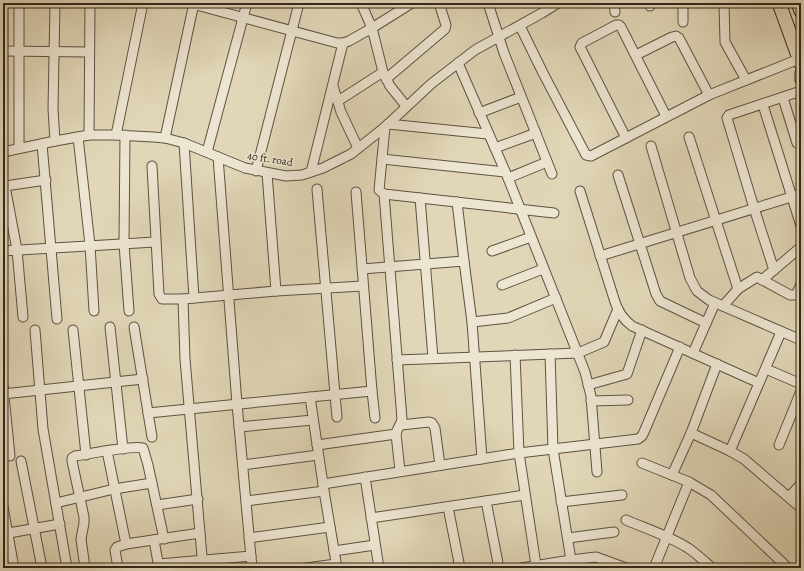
<svg xmlns="http://www.w3.org/2000/svg" width="804" height="571" viewBox="0 0 804 571" font-family="Alegreya,serif">
	<style>
		.lines { fill: none; stroke-linecap: round; stroke-linejoin: round }
		.minor-casing { stroke: #5e5243; stroke-width: 11 }
		.major-casing { stroke: #33261c; stroke-width: 13 }
		.highway-casing { stroke: #33261c; stroke-width: 15 }
		.minor { stroke: #ece5d1; stroke-width: 9 }
		.major { stroke: #e1d7b8; stroke-width: 11 }
		.highway { stroke: #e1d7b8; stroke-width: 13 }
		.labels { text-anchor: middle; dominant-baseline: central; stroke-width: 3; stroke-linejoin: round; paint-order: stroke }
		.street-label { font-size: 11px; fill: #33261c; stroke: #ece5d1 }
	</style>
	<rect width="100%" height="100%" fill="#e1d7b8"/>
	<filter id="stains"><feTurbulence type="fractalNoise" baseFrequency=".005" numOctaves="4"/><feColorMatrix values="0 0 0 0 .2 0 0 0 0 .09 0 0 0 0 .02 0 0 0 .5 -.17"/></filter>
	<radialGradient id="worn" r=".72"><stop offset=".6" stop-color="#630" stop-opacity="0"/><stop offset="1" stop-color="#630" stop-opacity=".3"/></radialGradient>
	<g class="lines">
		<g class="minor-casing">
			<g id="minor">
				<polyline points="189,3 337,43 343,43 349,41 372,28 412,3"/>
				<polyline points="361,3 372,28 383,72 390,86 406,106"/>
				<polyline points="488,3 504,53 552,174"/>
				<polyline points="614,3 615,12"/>
				<polyline points="724,3 725,42 746,80"/>
				<polyline points="650,6 650,3"/>
				<polyline points="683,22 683,3"/>
				<polyline points="520,26 543,73 586,155 591,156 709,95 799,59"/>
				<polyline points="3,51 89,52"/>
				<polyline points="636,55 672,37 676,36 679,38 709,95"/>
				<polyline points="458,63 508,178 585,372 591,396 597,472"/>
				<polyline points="386,79 445,29 446,25 439,3"/>
				<polyline points="333,86 341,112 358,148"/>
				<polyline points="783,98 797,143"/>
				<polyline points="338,101 383,72"/>
				<polyline points="763,105 801,226"/>
				<polyline points="479,113 521,97"/>
				<polyline points="388,124 488,134"/>
				<polyline points="385,127 379,190 384,194 554,213"/>
				<polyline points="89,135 90,3"/>
				<polyline points="116,135 143,3"/>
				<polyline points="125,135 124,244 129,311"/>
				<polyline points="78,137 90,245 94,311"/>
				<polyline points="689,137 738,289 723,306"/>
				<polyline points="165,138 194,3"/>
				<polyline points="626,138 580,47 582,43 616,25 619,25 621,27 666,116"/>
				<polyline points="55,141 53,109 55,3"/>
				<polyline points="184,143 194,298"/>
				<polyline points="42,144 57,319"/>
				<polyline points="651,146 690,278 697,291 709,300 801,340"/>
				<polyline points="19,148 19,3"/>
				<polyline points="495,148 536,133"/>
				<polyline points="3,152 55,141 89,135 116,135 153,137 165,138 184,143 245,168 286,176 302,175 323,168 351,154 385,127 431,84 475,50 542,13 558,3"/>
				<polyline points="207,152 247,3"/>
				<polyline points="218,157 237,404 252,568"/>
				<polyline points="382,159 505,172"/>
				<polyline points="152,166 159,294 162,299 183,299 276,291 363,286"/>
				<polyline points="256,171 299,3"/>
				<polyline points="311,172 343,43"/>
				<polyline points="267,173 276,291"/>
				<polyline points="618,175 656,294 660,301 706,323"/>
				<polyline points="508,178 547,162"/>
				<polyline points="317,189 337,417"/>
				<path d="M580,191l35,111c3,10 8,17 17,24l127,57"/>
				<polyline points="356,192 372,391 375,418"/>
				<path d="M384,194l18,225c-1,6 -5,9 -6,15l4,37"/>
				<polyline points="420,198 433,358"/>
				<polyline points="457,202 464,261"/>
				<polyline points="3,251 155,242"/>
				<polyline points="492,251 531,237"/>
				<polyline points="600,256 801,194"/>
				<polyline points="362,269 464,261 472,322 482,459"/>
				<polyline points="774,270 754,208 727,118 729,115 801,91"/>
				<polyline points="762,280 801,247"/>
				<polyline points="502,285 543,269"/>
				<polyline points="738,289 757,277 790,295 796,295 801,284"/>
				<polyline points="183,299 185,359 203,568"/>
				<polyline points="23,317 17,250 5,186 46,180"/>
				<polyline points="472,322 508,318 556,298"/>
				<polyline points="110,327 123,449"/>
				<polyline points="134,327 152,437"/>
				<polyline points="35,330 43,429 67,568"/>
				<polyline points="73,330 86,455"/>
				<polyline points="693,353 715,303"/>
				<polyline points="550,354 553,449 571,560"/>
				<polyline points="515,355 519,453 536,565"/>
				<polyline points="397,360 578,353 604,342 618,309"/>
				<polyline points="766,369 801,384"/>
				<polyline points="588,385 627,374 642,330"/>
				<polyline points="3,386 10,456"/>
				<polyline points="3,394 143,379"/>
				<polyline points="310,397 324,491 337,568"/>
				<polyline points="591,401 628,400"/>
				<polyline points="148,413 372,391"/>
				<polyline points="401,425 429,422 432,423 435,428 440,465"/>
				<polyline points="239,427 313,420"/>
				<polyline points="691,433 730,451 744,459 801,508"/>
				<polyline points="317,445 396,434"/>
				<polyline points="779,445 801,391"/>
				<polyline points="107,451 126,544"/>
				<polyline points="730,451 781,332"/>
				<polyline points="21,461 42,568"/>
				<polyline points="642,463 689,482 711,495 788,568"/>
				<polyline points="243,465 318,455"/>
				<polyline points="672,475 691,433 717,364"/>
				<polyline points="365,477 379,568"/>
				<polyline points="323,484 519,453 638,439 642,436 644,432 680,347"/>
				<polyline points="789,497 801,484"/>
				<polyline points="246,501 324,491"/>
				<polyline points="486,501 499,568"/>
				<polyline points="561,502 622,495"/>
				<polyline points="56,503 114,489 152,483"/>
				<polyline points="157,505 198,499"/>
				<polyline points="3,507 14,568"/>
				<polyline points="448,507 460,568"/>
				<polyline points="371,518 525,495"/>
				<path d="M626,520c21,9 43,16 62,28 9,6 16,13 24,20"/>
				<polyline points="3,534 60,524"/>
				<polyline points="249,538 330,527"/>
				<polyline points="568,538 614,532"/>
				<polyline points="154,540 159,568"/>
				<polyline points="334,551 375,545"/>
				<polyline points="159,564 251,556"/>
				<path d="M85,568l-4,-29 3,-16v-6l-12,-56v-3l3,-2c13,-2 58,-11 68,-8l5,17 16,74"/>
				<polyline points="118,568 115,550 117,547 126,544 200,533"/>
				<polyline points="306,568 336,564"/>
				<polyline points="521,568 571,560 596,557 626,568"/>
				<polyline points="654,568 689,482"/>
			</g>
		</g>
		<g class="major-casing">
			<polyline id="major" points="801,73 801,80"/>
		</g>
		<g class="highway-casing">
			<g id="highway">
				<polyline points="779,3 801,64"/>
				<polyline points="798,3 801,11"/>
			</g>
		</g>
		<use href="#minor" class="minor"/>
		<use href="#major" class="major"/>
		<use href="#highway" class="highway"/>
	</g>
	<g class="labels">
		<g class="street-label">
			<text transform="translate(270 159) rotate(9)">40 ft. road</text>
		</g>
	</g>
	<rect width="804" height="571" fill="none" stroke="#e1d7b8" stroke-width="16"/>
	<rect x="4" y="4" width="796" height="563" fill="none" stroke="#33261c" stroke-width="2"/>
	<rect x="8" y="8" width="788" height="555" fill="none" stroke="#33261c"/>
	<rect width="100%" height="100%" filter="url(#stains)"/>
	<rect width="100%" height="100%" fill="url(#worn)"/>
</svg>
